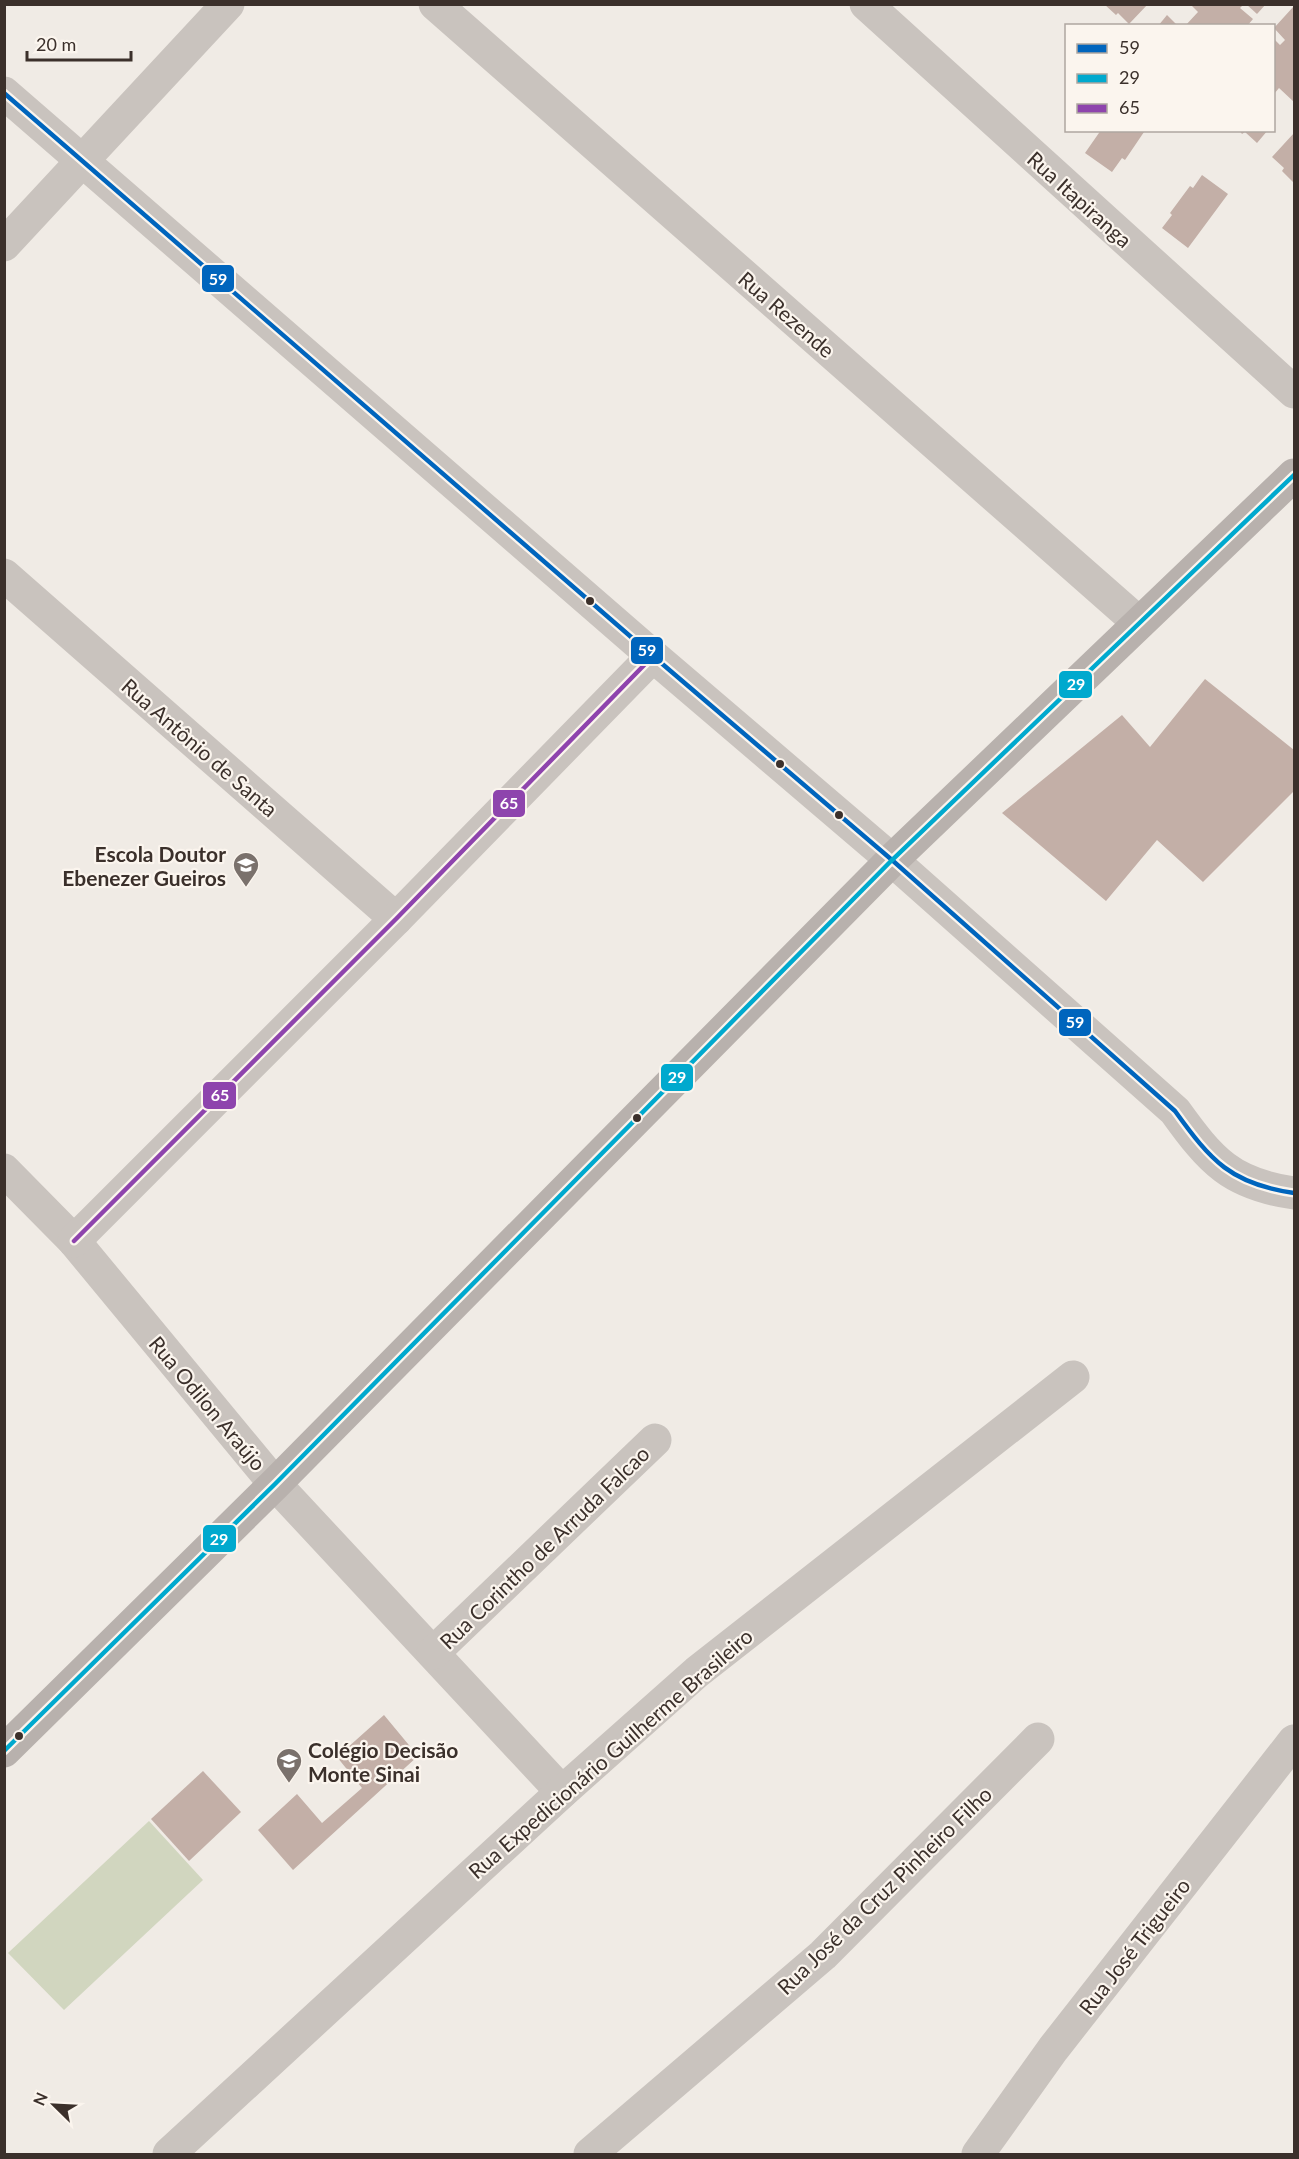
<svg xmlns="http://www.w3.org/2000/svg" width="1299" height="2159" viewBox="0 0 1299 2159" font-family="Lato,sans-serif">
	<style>
		.green { fill: #d1d6bf }
		.building { fill: #c3afa7 }
		.lines { fill: none; stroke-linecap: round; stroke-linejoin: round }
		.minor { stroke: #c9c3be; stroke-width: 33 }
		.major { stroke: #b8b1ad; stroke-width: 33 }
		.bus-1-casing { stroke: #fbf5ee; stroke-width: 9 }
		.bus-2-casing { stroke: #fbf5ee; stroke-width: 9 }
		.bus-3-casing { stroke: #fbf5ee; stroke-width: 9 }
		.bus-1 { stroke: #0065bd; stroke-width: 4.5 }
		.bus-2 { stroke: #00a9ce; stroke-width: 4.5 }
		.bus-3 { stroke: #8e44ad; stroke-width: 4.5 }
		.bus-dot { fill: #3b302b; stroke: #fbf5ee; stroke-width: 2 }
		.labels { text-anchor: middle; dominant-baseline: central; stroke-width: 4.5; stroke-linejoin: round; paint-order: stroke }
		.street-label { font-size: 21px; fill: #3b302b; stroke: #fbf5ee }
		.poi-label { font-size: 21px; font-weight: bold; fill: #3b302b; stroke: #fbf5ee; text-anchor: end }
		.line-badge { stroke: #fbf5ee; stroke-width: 2 }
		.badge-label { font-size: 16px; text-anchor: middle; font-weight: bold; fill: #fff }
	</style>
	<rect width="100%" height="100%" fill="#f0ebe5"/>
	<polygon class="green" points="149,1821 203,1880 64,2010 8,1953"/>
	<g class="building">
		<polygon points="1104,4 1148,4 1129,24 1118,13 1116,15"/>
		<polygon points="1190,4 1244,4 1240,8 1253,19 1247,26 1185,26 1198,12"/>
		<polygon points="1246,4 1266,4 1257,14"/>
		<polygon points="1294,6 1294,102 1279,88 1274,94 1274,39 1280,45 1285,40 1274,28"/>
		<polygon points="1167,15 1178,26 1158,26"/>
		<polygon points="1101,130 1141,130 1144,132 1125,160 1122,158 1112,172 1085,153"/>
		<polygon points="1239,130 1268,130 1257,143 1245,132 1242,134"/>
		<polygon points="1294,133 1294,183 1282,171 1284,168 1272,157"/>
		<polygon points="1202,175 1228,194 1188,248 1162,228 1172,215 1170,213 1190,186 1193,188"/>
		<polygon points="1205,679 1294,750 1294,791 1203,882 1157,840 1106,901 1002,813 1122,715 1150,747"/>
		<polygon points="384,1715 418,1756 293,1870 258,1830 297,1794 322,1823 362,1788 337,1757"/>
		<polygon points="203,1771 241,1812 189,1861 151,1819"/>
	</g>
	<g class="lines">
		<g class="minor">
			<polyline points="435,4 1139,623"/>
			<polyline points="866,4 1294,392"/>
			<path d="M4,93l649,563 239,204 283,251c36,50 56,73 119,82"/>
			<polyline points="4,245 228,4"/>
			<polyline points="4,575 396,919"/>
			<polyline points="4,1170 74,1241 275,1484 562,1792"/>
			<polyline points="74,1241 396,919 653,656"/>
			<polyline points="433,1653 655,1440"/>
			<polyline points="169,2154 562,1792 697,1672 1073,1377"/>
			<polyline points="590,2154 823,1955 1038,1739"/>
			<polyline points="978,2154 1053,2049 1294,1741"/>
		</g>
		<polyline class="major" points="4,1751 275,1484 892,860 1294,475"/>
		<g class="bus-1-casing">
			<path id="bus-1" d="M4,93l649,563 239,204 283,251c36,50 56,73 119,82"/>
		</g>
		<g class="bus-2-casing">
			<polyline id="bus-2" points="4,1751 275,1484 892,860 1294,475"/>
		</g>
		<g class="bus-3-casing">
			<polyline id="bus-3" points="74,1241 396,919 653,656"/>
		</g>
		<use href="#bus-1" class="bus-1"/>
		<use href="#bus-2" class="bus-2"/>
		<use href="#bus-3" class="bus-3"/>
	</g>
	<defs>
		<g id="school-pin" transform="scale(1.35)"><path d="M0 17L-7.5 6A9.5 9.5 0 1 1 7.5 6Z" fill="#7a716c" stroke="#fbf5ee"/><path d="M0-5L7-2L0 1L-7-2ZM-4 1L0 2.5L4 1V4Q0 6-4 4Z" fill="#fff"/></g>
	</defs>
	<g fill-rule="evenodd">
		<use href="#school-pin" x="246" y="865"/>
		<use href="#school-pin" x="289" y="1761"/>
	</g>
	<g class="bus-dot">
		<circle cx="590" cy="601" r="5"/>
		<circle cx="780" cy="764" r="5"/>
		<circle cx="839" cy="815" r="5"/>
		<circle cx="637" cy="1118" r="5"/>
		<circle cx="19" cy="1736" r="5"/>
	</g>
	<g class="labels">
		<g class="street-label">
			<text transform="translate(1080 199) rotate(42)">Rua Itapiranga</text>
			<text transform="translate(787 314) rotate(41)">Rua Rezende</text>
			<text transform="translate(200 747) rotate(41)">Rua Antônio de Santa</text>
			<text transform="translate(208 1403) rotate(50)">Rua Odilon Araújo</text>
			<text transform="translate(544 1547) rotate(-44)">Rua Corintho de Arruda Falcao</text>
			<text transform="translate(610 1753) rotate(-41)">Rua Expedicionário Guilherme Brasileiro</text>
			<text transform="translate(884 1890) rotate(-44)">Rua José da Cruz Pinheiro Filho</text>
			<text transform="translate(1134 1946) rotate(-52)">Rua José Trigueiro</text>
		</g>
		<g class="poi-label">
			<text x="226" y="853">Escola Doutor<tspan x="226" dy="24">Ebenezer Gueiros</tspan></text>
			<text x="308" y="1749" text-anchor="start">Colégio Decisão<tspan x="308" dy="24">Monte Sinai</tspan></text>
		</g>
	</g>
	<g class="line-badge">
		<rect x="201" y="264" width="34" height="29" rx="6" fill="#0065bd"/>
		<rect x="630" y="636" width="34" height="29" rx="6" fill="#0065bd"/>
		<rect x="1058" y="670" width="35" height="29" rx="6" fill="#00a9ce"/>
		<rect x="492" y="789" width="34" height="29" rx="6" fill="#8e44ad"/>
		<rect x="1058" y="1008" width="34" height="29" rx="6" fill="#0065bd"/>
		<rect x="660" y="1063" width="34" height="29" rx="6" fill="#00a9ce"/>
		<rect x="202" y="1081" width="35" height="29" rx="6" fill="#8e44ad"/>
		<rect x="202" y="1524" width="35" height="29" rx="6" fill="#00a9ce"/>
	</g>
	<g class="badge-label">
		<text x="218" y="285">59</text>
		<text x="647" y="656">59</text>
		<text x="1076" y="690">29</text>
		<text x="509" y="809">65</text>
		<text x="1075" y="1028">59</text>
		<text x="677" y="1083">29</text>
		<text x="220" y="1101">65</text>
		<text x="219" y="1545">29</text>
	</g>
	<rect width="1299" height="2159" fill="none" stroke="#3b302b" stroke-width="12"/>
	<rect x="1065" y="24" width="210" height="108" fill="#fbf5ee" stroke="#aea6a0" stroke-width="1.5"/>
	<rect x="1077" y="44" width="30" height="9" fill="#0065bd" stroke="#aea6a0" stroke-width="1.5"/>
	<text x="1119" y="54" font-size="18" fill="#3b302b">59</text>
	<rect x="1077" y="74" width="30" height="9" fill="#00a9ce" stroke="#aea6a0" stroke-width="1.5"/>
	<text x="1119" y="84" font-size="18" fill="#3b302b">29</text>
	<rect x="1077" y="104" width="30" height="9" fill="#8e44ad" stroke="#aea6a0" stroke-width="1.5"/>
	<text x="1119" y="114" font-size="18" fill="#3b302b">65</text>
	<g transform="translate(54 2105) rotate(294)" stroke="#fbf5ee" stroke-width="4.5" paint-order="stroke">
	<path d="M0-4.5L10 22L0 15L-10 22Z" fill="#3b302b"/>
	<text y="-9" font-size="16" font-weight="bold" text-anchor="middle" fill="#3b302b">N</text>
	</g>
	<path d="M27 51v9h104v-9" fill="none" stroke="#3b302b" stroke-width="3"/>
	<text x="36" y="51" font-size="18" fill="#3b302b" stroke="#fbf5ee" stroke-width="4.5" paint-order="stroke">20 m</text>
</svg>
